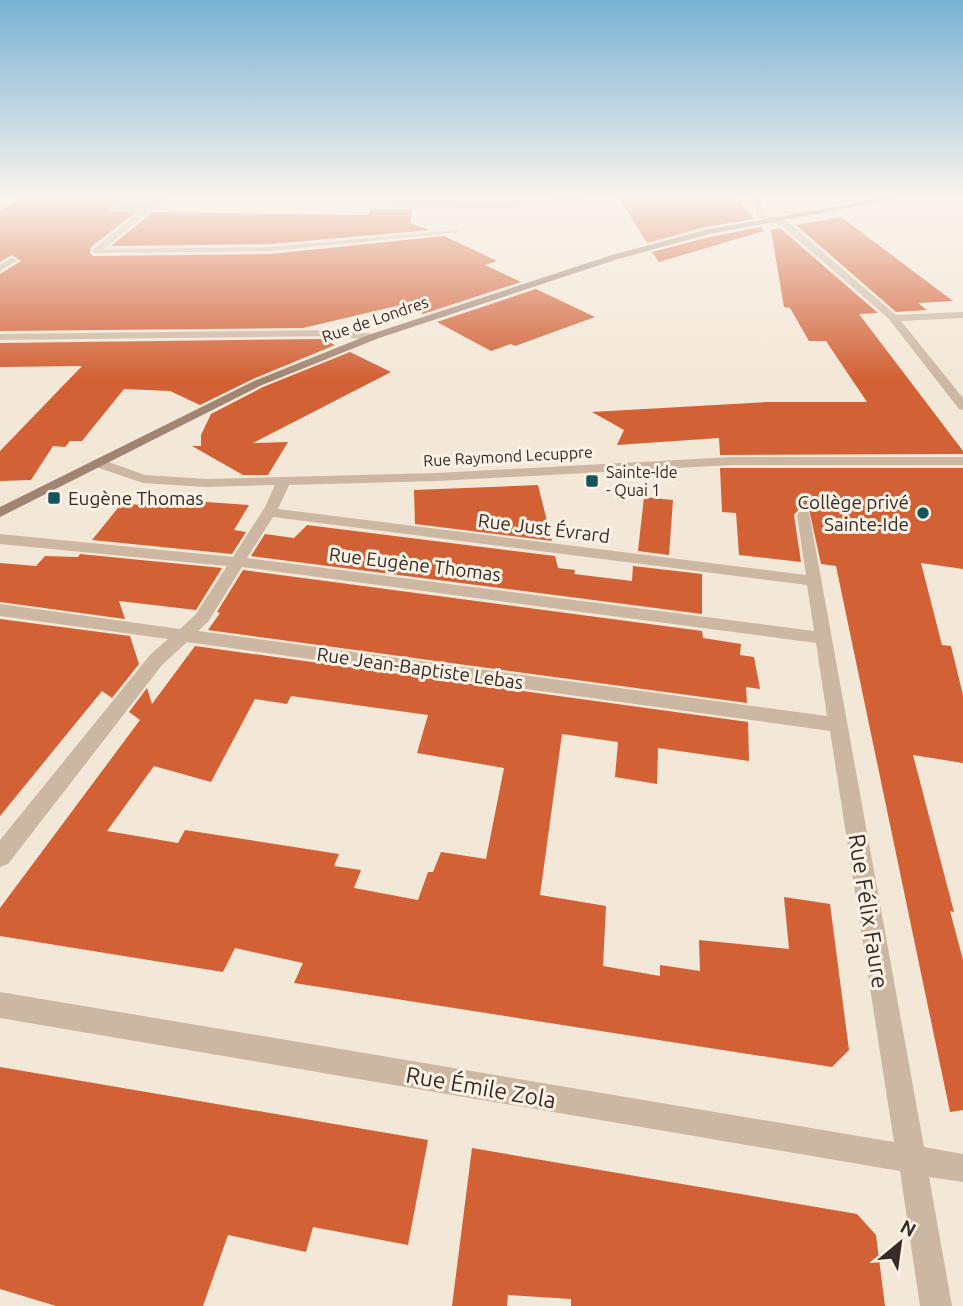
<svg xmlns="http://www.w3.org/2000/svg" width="963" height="1306" viewBox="0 0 963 1306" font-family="Ubuntu,sans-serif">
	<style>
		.green { fill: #b3c496 }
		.building { fill: #d26136; fill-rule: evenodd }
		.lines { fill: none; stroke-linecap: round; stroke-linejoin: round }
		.lane { fill: #ccb7a2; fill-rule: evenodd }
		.street { fill: #ccb7a2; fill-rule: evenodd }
		.secondary { fill: #a08573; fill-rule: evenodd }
		.poi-dot { fill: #17555c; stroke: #fbf1e4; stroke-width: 2.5 }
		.labels { text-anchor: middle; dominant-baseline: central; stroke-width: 6; stroke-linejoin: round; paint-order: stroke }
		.far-street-label { font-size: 16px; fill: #362b25; stroke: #fbf1e4 }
		.far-poi-label { font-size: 16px; fill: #362b25; stroke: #fbf1e4; text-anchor: start }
		.poi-label { font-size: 19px; fill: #362b25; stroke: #fbf1e4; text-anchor: start }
		.street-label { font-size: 19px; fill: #362b25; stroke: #fbf1e4 }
		.near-street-label { font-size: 23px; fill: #362b25; stroke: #fbf1e4 }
	</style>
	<rect width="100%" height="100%" fill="#f3e7d7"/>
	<polygon class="green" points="102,196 160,196 93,244 87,223 125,198"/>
	<g class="building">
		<polygon points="26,196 128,196 104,212 136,212 91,247 90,253 93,256 271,254 444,236 497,261 485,265 521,282 423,314 405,304 303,328 0,331 0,274 21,261 12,255 0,262 0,211"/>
		<polygon points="735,197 754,219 705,227 647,243 620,199"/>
		<polygon points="370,209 413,209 410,223 430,230 271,244 111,246 153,212 368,215"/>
		<polygon points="841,217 953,301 918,303 927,310 896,312 796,225"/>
		<polygon points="761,227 764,231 659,262 652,252 710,237"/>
		<polygon points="780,228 878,313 859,314 963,451 963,454 720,455 719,438 617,445 624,430 592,412 767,402 867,402 826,341 809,341 790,308 784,307 771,230"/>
		<polygon points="536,289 595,317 515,346 511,344 491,351 437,322"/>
		<polygon points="321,339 335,345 253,379 200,405 170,391 124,389 82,441 70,441 65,447 53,446 31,480 0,481 0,451 82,366 0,367 0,343"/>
		<polygon points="350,352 391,372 253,443 288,442 268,475 243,475 192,446 201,446 201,435 211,414 263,387"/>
		<polygon points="720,468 963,468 963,569 921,563 942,645 951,646 963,695 963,763 913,755 954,912 950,911 963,960 963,1110 950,1112 836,566 821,564 809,509 799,509 794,515 801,562 739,555 736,513 722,512"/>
		<polygon points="538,485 552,541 415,524 414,490"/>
		<polygon points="644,497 673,500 669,555 638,551"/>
		<polygon points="144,501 189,505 192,501 249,505 234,530 246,532 232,554 92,540 122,503 140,505"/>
		<polygon points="307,525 555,556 558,568 575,570 574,574 632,581 633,566 702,574 702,614 251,556 265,534 294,538"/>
		<polygon points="80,554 222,568 196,610 119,601 125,619 0,602 0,563 36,566 45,556 78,557"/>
		<polygon points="243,570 702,631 703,638 741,644 740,655 754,657 760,689 746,687 747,703 208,630 220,613 217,612"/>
		<polygon points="0,619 130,636 139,664 112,698 102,691 0,816"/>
		<path d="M195,646l553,76 1,39 -91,-13 -1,36 -42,-7 3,-35 -56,-8 -22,161 66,11 -3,60 57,10v-11l40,6 -1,-31 90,9 -5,-52 46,7 19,146 -17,17 -538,-84 9,-20 -68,-15 -12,24 -223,-36v-28l140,-188 -11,-8 18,-24 5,16zM291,696l137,19 -11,38 87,15 -18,91 -45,-7 -8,20h-5l-10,28 -64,-12 7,-18 -27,-4 5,-12 -154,-24 -7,13 -71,-12 47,-65 57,16 44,-83 32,5z"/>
		<polygon points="0,1067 428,1140 408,1245 313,1227 306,1252 228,1235 203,1306 56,1306 0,1289"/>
		<polygon points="472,1148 857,1214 876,1235 885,1306 571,1306 571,1299 508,1295 507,1306 452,1306"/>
	</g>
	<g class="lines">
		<g class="lane">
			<polygon points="161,196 168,196 104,249 271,247 456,230 460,232 271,251 93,253 93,249"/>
			<polygon points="592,196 617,196 512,207 197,205 194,203 197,201 512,203"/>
			<polygon points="11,258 18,260 0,271 0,265"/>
		</g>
		<g class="street">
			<polygon points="753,196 761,196 764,214 788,222 896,315 963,312 963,318 901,321 963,398 963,410 959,409 888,318 782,226 757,217"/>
			<polygon points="332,330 373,334 378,337 373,340 332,336 0,340 0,334"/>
			<path d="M732,457h231v8h-231l-295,16 -148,4 -11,24 528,66 -9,-60 2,-3h10l115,635 39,7v28l-34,-5 23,129h-32l-20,-135 -900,-153v-26l894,150 -64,-411 -643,-89 -25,23 -154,199 -8,3v-27l150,-185 18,-16 -168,-23v-12l180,25 16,-15 31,-48 -227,-22v-10l233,23 32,-50 10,-22 -69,2 -63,-4 -50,-17v-6h10l42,15 61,4 231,-6zM273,517l534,68 7,46 -567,-73zM242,567l574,76 11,73 -629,-85 10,-9z"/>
		</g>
		<polygon class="secondary" points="895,196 911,196 709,234 618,259 379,338 262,385 0,517 0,507 254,381 371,334 612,255 705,230"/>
	</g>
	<linearGradient id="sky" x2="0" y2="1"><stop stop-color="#79b2d3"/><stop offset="0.52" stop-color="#faf4ed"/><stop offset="1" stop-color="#faf4ed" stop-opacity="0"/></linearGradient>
	<rect width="963" height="379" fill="url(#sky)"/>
	<g class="poi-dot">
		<rect x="585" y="474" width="14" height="14" rx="3.5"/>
		<rect x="47" y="491" width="14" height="14" rx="3.5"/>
		<circle cx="923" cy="513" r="7"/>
	</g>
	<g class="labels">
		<g class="far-street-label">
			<text transform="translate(375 319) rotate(-19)">Rue de Londres</text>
			<text transform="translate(508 456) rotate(-3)">Rue Raymond Lecuppre</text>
		</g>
		<g class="far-poi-label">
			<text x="606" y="472">Sainte-Ide<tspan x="606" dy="18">- Quai 1</tspan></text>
		</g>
		<g class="poi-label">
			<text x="68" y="498">Eugène Thomas</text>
			<text x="909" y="502" text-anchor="end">Collège privé<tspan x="909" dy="22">Sainte-Ide</tspan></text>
		</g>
		<g class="street-label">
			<text transform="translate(544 528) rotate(7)">Rue Just Évrard</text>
			<text transform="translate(415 564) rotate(7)">Rue Eugène Thomas</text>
			<text transform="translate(420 668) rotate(8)">Rue Jean-Baptiste Lebas</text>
		</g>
		<g class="near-street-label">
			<text transform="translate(869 911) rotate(81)">Rue Félix Faure</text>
			<text transform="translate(481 1087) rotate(10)">Rue Émile Zola</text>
		</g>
	</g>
	<g transform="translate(900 1243) rotate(29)" stroke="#fbf1e4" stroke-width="5" paint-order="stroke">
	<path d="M0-5L12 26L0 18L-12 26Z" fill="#362b25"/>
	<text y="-10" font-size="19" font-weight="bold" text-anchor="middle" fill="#362b25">N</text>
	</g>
</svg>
